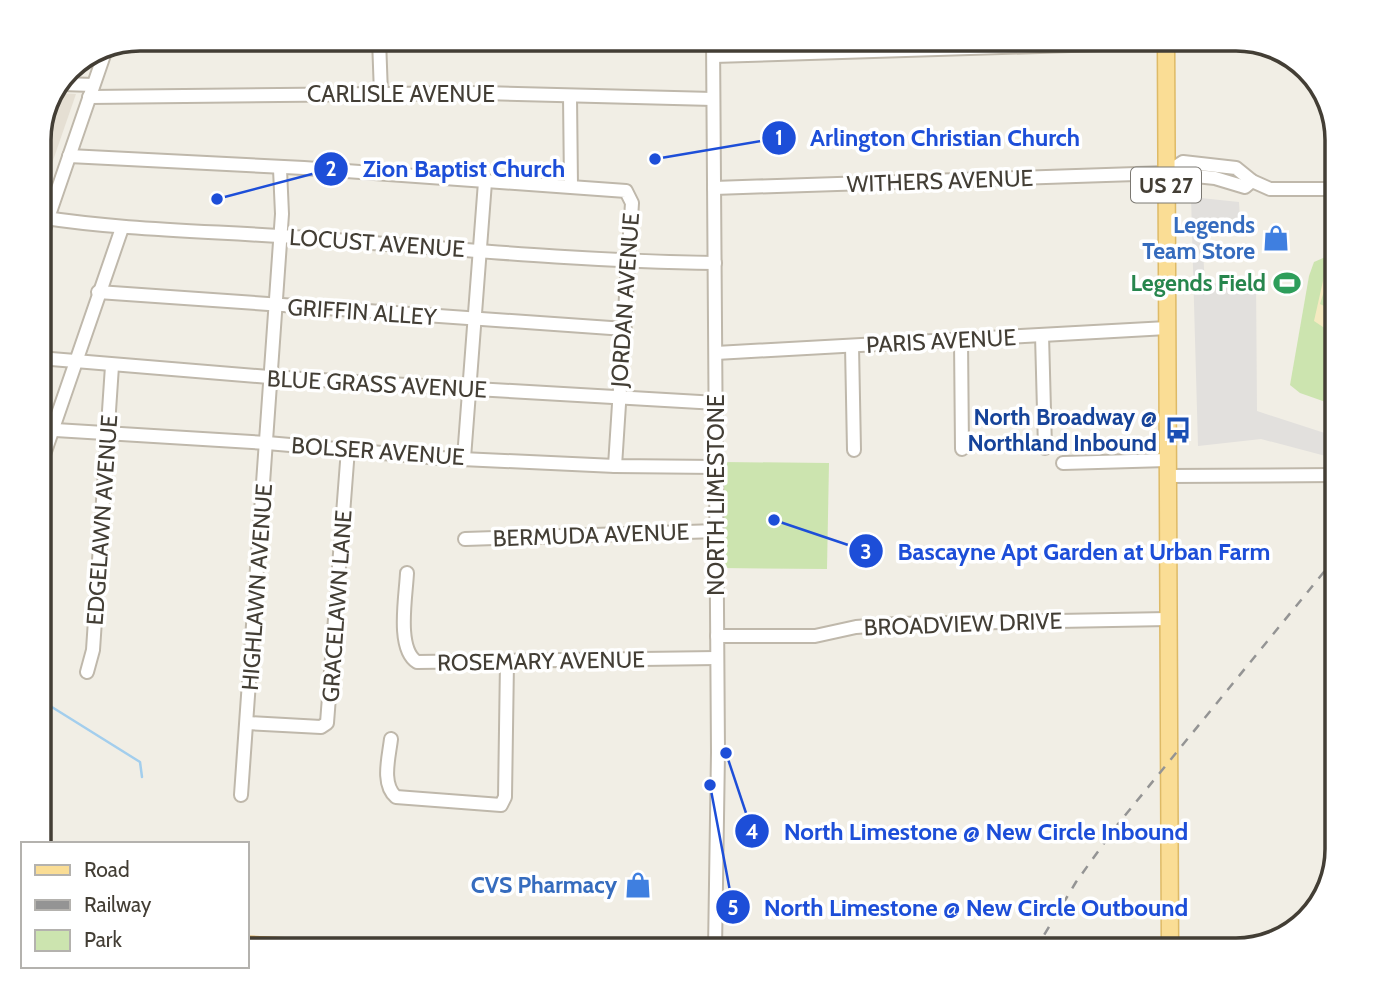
<svg xmlns="http://www.w3.org/2000/svg" width="1376" height="989" viewBox="0 0 1376 989" font-family="Cabin,sans-serif">
	<style>
		.residential { fill: #e5dfd3 }
		.green { fill: #cce4af }
		.sand { fill: #f5eac1 }
		.parking { fill: #e2e0dd }
		.lines { fill: none; stroke-linecap: round; stroke-linejoin: round }
		.stream { stroke: #a3ceed; stroke-width: 2.5 }
		.minor-casing { stroke: #bfb8ab; stroke-width: 16 }
		.major-casing { stroke: #deba66; stroke-width: 19 }
		.highway-casing { stroke: #d69c3a; stroke-width: 21 }
		.minor { stroke: #fff; stroke-width: 12 }
		.major { stroke: #fadd95; stroke-width: 16 }
		.highway { stroke: #f7c86a; stroke-width: 18 }
		.rail { stroke: #949494; stroke-width: 2.5; stroke-dasharray: 9 9; stroke-linecap: butt }
		.labels { text-anchor: middle; dominant-baseline: central; stroke-width: 7; stroke-linejoin: round; paint-order: stroke }
		.shield { fill: #fff; stroke: #7b7872; stroke-width: 2 }
		.shield-label { font-size: 21px; font-weight: bold; fill: #433e35 }
		.street-label { font-size: 23px; fill: #433e35; stroke: #fff }
		.shop-label { font-size: 23px; font-weight: bold; fill: #366cbe; stroke: #fff; text-anchor: end }
		.leisure-label { font-size: 23px; font-weight: bold; fill: #27864d; stroke: #fff; text-anchor: end }
		.transit-label { font-size: 23px; font-weight: bold; fill: #164399; stroke: #fff; text-anchor: end }
		.rim { fill: none; stroke: #433e35; stroke-width: 3.5 }
		.leader { fill: none; stroke: #1d4ed8; stroke-width: 2.5 }
		.callout-dot { fill: #1d4ed8; stroke: #fff; stroke-width: 2.5 }
		.mark-label { font-size: 21px; text-anchor: middle; font-weight: bold; fill: #fff }
		.callout-label { font-size: 24px; text-anchor: middle; font-weight: bold; fill: #1d4ed8; stroke: #fff; stroke-width: 7; stroke-linejoin: round; paint-order: stroke }
	</style>
	<rect width="100%" height="100%" fill="#f1eee5"/>
	<g class="residential">
		<polygon points="88,58 82,75 67,75 73,64"/>
		<polygon points="58,93 76,94 39,201 39,132"/>
	</g>
	<g class="green">
		<polygon points="1330,255 1337,257 1337,406 1300,393 1290,385 1309,276 1314,262"/>
		<polygon points="723,462 829,463 827,569 721,568"/>
	</g>
	<polygon class="sand" points="1331,270 1337,278 1327,282 1320,304 1337,312 1337,332 1326,329 1314,321 1325,272"/>
	<polygon class="parking" points="1191,197 1239,202 1241,235 1202,235 1205,285 1256,277 1257,411 1337,437 1337,459 1261,439 1198,446"/>
	<g class="lines">
		<polyline class="stream" points="39,699 140,762 142,777"/>
		<g class="minor-casing">
			<g id="minor">
				<polyline points="379,39 381,94"/>
				<polyline points="713,39 718,752 715,950"/>
				<polyline points="714,56 1166,42"/>
				<polyline points="62,84 93,85"/>
				<polyline points="570,96 571,186"/>
				<polyline points="89,97 483,93 713,99"/>
				<polyline points="69,156 304,168 626,191 632,203 615,466"/>
				<polyline points="1166,173 1183,162 1236,168 1252,181 1270,189 1337,189"/>
				<polyline points="714,188 1166,173 1215,178 1245,187 1252,181"/>
				<path d="M39,217c89,14 179,14 269,21 136,10 271,23 407,25"/>
				<polyline points="39,244 105,52"/>
				<polyline points="98,292 625,329"/>
				<polyline points="1042,335 1045,448"/>
				<polyline points="961,340 962,449"/>
				<polyline points="852,346 854,450"/>
				<polyline points="716,353 1167,328"/>
				<polyline points="39,358 269,377 717,403"/>
				<polyline points="39,429 267,443 440,458 615,466 717,467"/>
				<polyline points="464,458 485,182"/>
				<polyline points="1063,463 1167,460"/>
				<polyline points="39,469 122,228"/>
				<polyline points="1167,476 1337,475"/>
				<polyline points="465,539 717,531"/>
				<path d="M407,573c-1,23 -11,76 10,89l300,-4"/>
				<polyline points="717,636 815,636 856,627 897,624 1168,619"/>
				<polyline points="87,672 93,650 112,366"/>
				<polyline points="247,723 321,727 327,723 348,449"/>
				<path d="M391,739c-2,18 -10,45 5,58l105,8 4,-8 2,-135"/>
				<polyline points="241,795 282,214 280,169"/>
			</g>
		</g>
		<g class="major-casing">
			<polyline id="major" points="1166,39 1170,950"/>
		</g>
		<g class="highway-casing">
			<polyline id="highway" points="247,946 346,950"/>
		</g>
		<use href="#minor" class="minor"/>
		<use href="#major" class="major"/>
		<use href="#highway" class="highway"/>
		<polyline class="rail" points="1035,950 1076,882 1118,824 1337,556"/>
	</g>
	<defs>
		<g id="shop-bare" transform="scale(2.1)"><path d="M-5-2.5h2.3a2.7 3.5 0 0 1 5.4 0H5L5.5 6h-11ZM-1.5-2.5h3a1.5 2.3 0 0 0-3 0Z" fill="#3f7fe0" stroke="#fff" stroke-width="2.5" paint-order="stroke"/></g>
		<g id="stadium-bare" transform="scale(2.1)"><path d="M0-5a6.5 5 0 1 0 0 10a6.5 5 0 1 0 0-10ZM-3.5-1.8h7v3.6h-7Z" fill="#2e9e5b" stroke="#fff" stroke-width="2.5" paint-order="stroke"/></g>
		<g id="bus-bare" transform="scale(2.1)"><path d="M-5-6H5V4H4V6H2V4H-2V6H-4V4H-5ZM-3.5-4V0h7V-4ZM-3.5 1.2v1.5H-2V1.2ZM2 1.2v1.5H3.5V1.2Z" fill="#1a4fb4" stroke="#fff" stroke-width="2.5" paint-order="stroke"/></g>
	</defs>
	<g fill-rule="evenodd">
		<use href="#shop-bare" x="1276" y="238"/>
		<use href="#stadium-bare" x="1287" y="283"/>
		<use href="#bus-bare" x="1178" y="430"/>
		<use href="#shop-bare" x="638" y="885"/>
	</g>
	<g class="labels">
		<rect class="shield" x="1131" y="167.5" width="70" height="35" rx="5"/>
		<g class="shield-label">
			<text x="1166" y="185">US 27</text>
		</g>
		<g class="street-label">
			<text x="401" y="94">CARLISLE AVENUE</text>
			<text transform="translate(940 181) rotate(-2)">WITHERS AVENUE</text>
			<text transform="translate(377 243) rotate(4)">LOCUST AVENUE</text>
			<text transform="translate(625 300) rotate(-86)">JORDAN AVENUE</text>
			<text transform="translate(362 312) rotate(4)">GRIFFIN ALLEY</text>
			<text transform="translate(941 341) rotate(-3)">PARIS AVENUE</text>
			<text transform="translate(377 384) rotate(3)">BLUE GRASS AVENUE</text>
			<text transform="translate(378 451) rotate(4)">BOLSER AVENUE</text>
			<text transform="translate(716 495) rotate(-90)">NORTH LIMESTONE</text>
			<text transform="translate(102 520) rotate(-86)">EDGELAWN AVENUE</text>
			<text transform="translate(591 535) rotate(-2)">BERMUDA AVENUE</text>
			<text transform="translate(257 587) rotate(-86)">HIGHLAWN AVENUE</text>
			<text transform="translate(337 606) rotate(-86)">GRACELAWN LANE</text>
			<text transform="translate(963 624) rotate(-2)">BROADVIEW DRIVE</text>
			<text transform="translate(541 661) rotate(-1)">ROSEMARY AVENUE</text>
		</g>
		<g class="shop-label">
			<text x="1255" y="225">Legends<tspan x="1255" dy="26">Team Store</tspan></text>
			<text x="617" y="885">CVS Pharmacy</text>
		</g>
		<g class="leisure-label">
			<text x="1266" y="283">Legends Field</text>
		</g>
		<g class="transit-label">
			<text x="1157" y="417">North Broadway @<tspan x="1157" dy="26">Northland Inbound</tspan></text>
		</g>
	</g>
	<path d="M0 0H1376V989H0ZM140 51H1236A89 89 0 0 1 1325 140V849A89 89 0 0 1 1236 938H140A89 89 0 0 1 51 849V140A89 89 0 0 1 140 51Z" fill="#fff" fill-rule="evenodd"/>
	<path class="rim" d="M140 51H1236A89 89 0 0 1 1325 140V849A89 89 0 0 1 1236 938H140A89 89 0 0 1 51 849V140A89 89 0 0 1 140 51Z"/>
	<path class="leader" d="M655 159L779 138M217 199L331 169M774 520L866 551M726 753L752 831M710 785L733 907"/>
	<g class="callout-dot">
		<circle cx="655" cy="159" r="7"/>
		<circle cx="217" cy="199" r="7"/>
		<circle cx="774" cy="520" r="7"/>
		<circle cx="726" cy="753" r="7"/>
		<circle cx="710" cy="785" r="7"/>
		<circle cx="779" cy="138" r="18"/>
		<circle cx="331" cy="169" r="18"/>
		<circle cx="866" cy="551" r="18"/>
		<circle cx="752" cy="831" r="18"/>
		<circle cx="733" cy="907" r="18"/>
	</g>
	<g class="mark-label">
		<text x="779" y="145">1</text>
		<text x="331" y="176">2</text>
		<text x="866" y="559">3</text>
		<text x="752" y="839">4</text>
		<text x="733" y="915">5</text>
	</g>
	<g class="callout-label">
		<text x="945" y="146">Arlington Christian Church</text>
		<text x="464" y="177">Zion Baptist Church</text>
		<text x="1084" y="560">Bascayne Apt Garden at Urban Farm</text>
		<text x="986" y="840">North Limestone @ New Circle Inbound</text>
		<text x="976" y="916">North Limestone @ New Circle Outbound</text>
	</g>
	<rect x="21" y="842" width="228" height="126" fill="#ffffff" stroke="#b4b2ae" stroke-width="2"/>
	<rect x="35" y="865" width="35" height="10" fill="#fadd95" stroke="#b4b2ae" stroke-width="2"/>
	<text x="84" y="877" font-size="21" fill="#433e35">Road</text>
	<rect x="35" y="900" width="35" height="10" fill="#949494" stroke="#b4b2ae" stroke-width="2"/>
	<text x="84" y="912" font-size="21" fill="#433e35">Railway</text>
	<rect x="35" y="930" width="35" height="21" fill="#cce4af" stroke="#b4b2ae" stroke-width="2"/>
	<text x="84" y="947" font-size="21" fill="#433e35">Park</text>
</svg>
